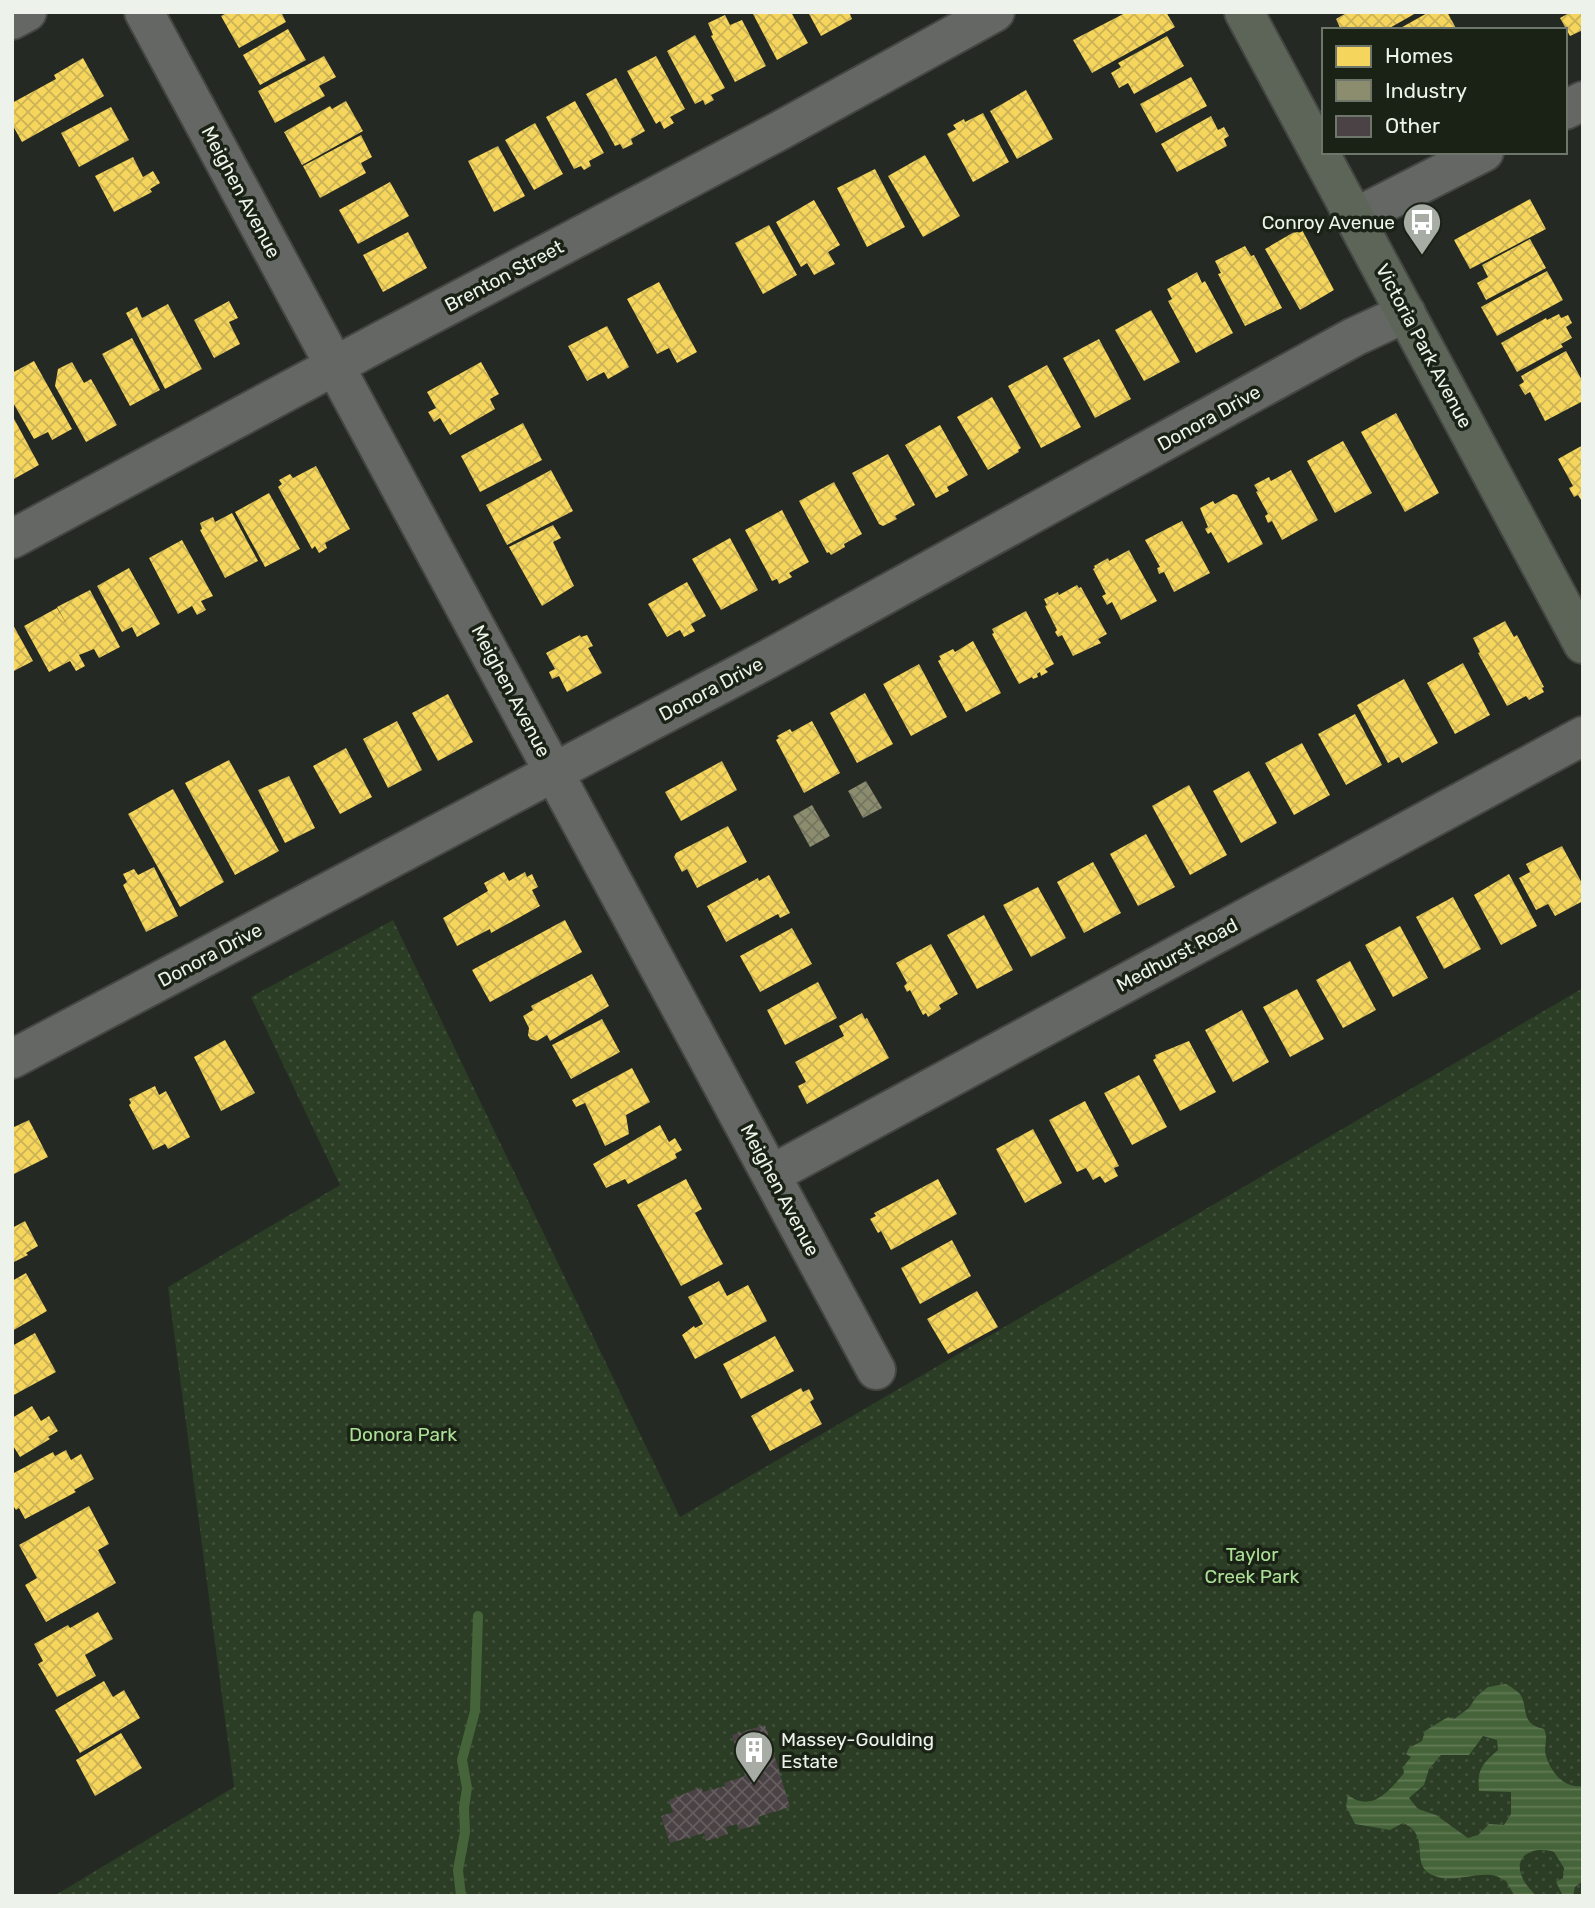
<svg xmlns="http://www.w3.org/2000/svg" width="1595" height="1908" viewBox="0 0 1595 1908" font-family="Rubik,sans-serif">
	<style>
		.park { fill: url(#park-dots) }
		.water { fill: url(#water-rules); fill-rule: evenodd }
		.homes { fill: url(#homes-cross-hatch) }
		.industry { fill: url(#industry-cross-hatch) }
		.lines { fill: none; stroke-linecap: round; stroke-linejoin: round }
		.stream { stroke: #466439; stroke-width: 10 }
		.building { fill: url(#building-cross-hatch) }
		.minor-casing { stroke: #434641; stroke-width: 42 }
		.major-casing { stroke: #434641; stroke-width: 42 }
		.minor { stroke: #646763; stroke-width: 38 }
		.major { stroke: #5d6559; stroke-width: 38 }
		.labels { text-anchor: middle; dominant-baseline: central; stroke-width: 7; stroke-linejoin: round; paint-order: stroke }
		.street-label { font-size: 19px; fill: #edf3eb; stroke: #1a2216 }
		.poi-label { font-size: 19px; fill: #edf3eb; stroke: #1a2216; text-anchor: end }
		.park-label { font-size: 19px; fill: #ace097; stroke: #1a2216 }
	</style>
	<defs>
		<pattern id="park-dots" width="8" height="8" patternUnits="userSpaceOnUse" patternTransform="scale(1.75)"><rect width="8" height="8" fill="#2b3d24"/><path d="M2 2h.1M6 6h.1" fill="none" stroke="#405039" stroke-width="1.8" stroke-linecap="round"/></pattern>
		<pattern id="water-rules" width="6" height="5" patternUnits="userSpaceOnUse" patternTransform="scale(1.75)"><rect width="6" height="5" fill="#466439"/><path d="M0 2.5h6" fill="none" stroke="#617b56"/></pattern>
		<pattern id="homes-cross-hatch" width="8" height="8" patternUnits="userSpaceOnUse" patternTransform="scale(1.75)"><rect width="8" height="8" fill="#f6d55c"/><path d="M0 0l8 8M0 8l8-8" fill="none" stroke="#cab256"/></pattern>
		<pattern id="industry-cross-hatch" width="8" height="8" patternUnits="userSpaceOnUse" patternTransform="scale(1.75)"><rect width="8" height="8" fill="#8c8c6e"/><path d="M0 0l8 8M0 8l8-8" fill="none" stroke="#747560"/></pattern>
		<pattern id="building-cross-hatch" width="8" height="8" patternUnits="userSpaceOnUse" patternTransform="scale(1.75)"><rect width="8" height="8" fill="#4a4244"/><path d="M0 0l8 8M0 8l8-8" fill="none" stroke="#645e5f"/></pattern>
	</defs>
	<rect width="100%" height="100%" fill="#242923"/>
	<polygon class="park" points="393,920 680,1517 1583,988 1583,1896 54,1896 234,1787 168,1287 340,1185 251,997"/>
	<path class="water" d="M1506,1684c4,2 11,7 14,10 9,13 -1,30 24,35 5,9 -1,18 2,27 5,16 18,33 37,30v95l-8,6 -2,9h-10l-7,-14 7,-4 1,-10 -10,-16c-19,-6 -43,2 -31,27 2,5 9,12 13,17l-22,-1 -8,-14c-4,-2 -10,-6 -15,-6 -18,-2 -39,8 -56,1 -28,-10 -2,-40 -32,-53l-13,7 -35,-6 -9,-18 2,-11c24,18 41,-4 56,-22l-1,-6 8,-10 -5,-3 3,-6 13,-7 3,-10 23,-14 6,2 15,-11 7,-11 12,-10zM1483,1736l14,4 1,10c-16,14 -21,19 -19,41l32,1v22l-7,11 -15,-1 -11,11 -10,3 -32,-23 -18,-6 -9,-11 15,-13 5,-16 12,-14h28z"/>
	<g class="homes">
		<polygon points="228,12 281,12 286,22 239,48 221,16"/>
		<polygon points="752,12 791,12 808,43 777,60"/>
		<polygon points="808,12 849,12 852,19 821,36"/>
		<polygon points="1127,12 1166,12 1175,27 1092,73 1073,40"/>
		<polygon points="1348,12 1418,12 1386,30 1341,30 1336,19"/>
		<polygon points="1429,12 1447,12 1457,30 1397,30"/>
		<polygon points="1571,12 1583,12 1583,30 1570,36 1560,18"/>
		<polygon points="725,15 730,25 742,20 766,66 735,82 711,36 713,35 708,23"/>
		<polygon points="288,29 306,60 260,85 243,55"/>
		<polygon points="695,35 725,88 711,95 714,100 705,105 703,100 695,104 667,51"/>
		<polygon points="1167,36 1184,66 1134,94 1128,83 1119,88 1111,73 1121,67 1118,63"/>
		<polygon points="324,56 336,77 319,86 325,96 275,123 258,91"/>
		<polygon points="656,56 685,109 670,117 674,123 664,129 660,121 656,124 627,71"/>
		<polygon points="83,58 104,96 22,142 12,124 12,103 56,79 54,75"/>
		<polygon points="1191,77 1207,106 1156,133 1140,104"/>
		<polygon points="616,78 645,131 631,139 633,144 623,149 620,144 615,146 586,94"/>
		<polygon points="1026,90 1053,139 1017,159 990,111"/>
		<polygon points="346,101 363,131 302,165 284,132 330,106 332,109"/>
		<polygon points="575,101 604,153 589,161 591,166 584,170 581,166 574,169 546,117"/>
		<polygon points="111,107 129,140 79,167 61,133"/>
		<polygon points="983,113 1009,162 973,182 947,134 956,129 953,125 964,119 965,122"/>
		<polygon points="1211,116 1218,130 1224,127 1229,136 1224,139 1227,146 1177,172 1161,144"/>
		<polygon points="535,123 563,174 534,190 505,140"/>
		<polygon points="361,135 372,157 361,163 366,173 320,198 303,166"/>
		<polygon points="498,146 525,196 494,212 468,161"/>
		<polygon points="925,155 960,216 923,237 888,176"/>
		<polygon points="133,157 143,177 153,171 160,183 150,189 152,192 114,212 95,176"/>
		<polygon points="875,169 905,227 867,247 837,188"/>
		<polygon points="390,182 409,216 358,244 339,210"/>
		<polygon points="1530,199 1546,229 1470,269 1454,240"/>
		<polygon points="814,200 840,245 828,252 835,264 814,275 807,263 801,267 776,222"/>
		<polygon points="769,225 797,275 763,294 735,243"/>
		<polygon points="1301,228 1334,290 1300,310 1265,249"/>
		<polygon points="408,232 427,268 383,292 363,255"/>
		<polygon points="1530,239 1546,268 1486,300 1477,283 1488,277 1482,265"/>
		<polygon points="1245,246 1251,256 1254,255 1282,308 1245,326 1218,274 1221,273 1215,261"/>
		<polygon points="1547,271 1563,300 1497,336 1481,307"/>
		<polygon points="1197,272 1202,283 1205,281 1233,333 1196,353 1168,301 1172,299 1167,289"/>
		<polygon points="659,282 697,352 677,363 669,348 657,354 627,299"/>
		<polygon points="229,301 238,318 229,322 240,344 214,358 194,320"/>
		<polygon points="168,304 202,369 165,389 126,313 137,307 142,318"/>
		<polygon points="1151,310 1180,362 1144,381 1115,330"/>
		<polygon points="1559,314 1561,318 1568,315 1572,323 1566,327 1572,338 1561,344 1563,347 1517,372 1501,343 1546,318 1547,320"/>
		<polygon points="607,326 629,367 608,379 604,372 587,381 568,346"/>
		<polygon points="132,338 160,390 130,406 102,354"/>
		<polygon points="1099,339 1131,399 1095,418 1063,358"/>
		<polygon points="1566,351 1583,382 1583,401 1545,421 1530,392 1525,395 1519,385 1524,382 1521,376"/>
		<polygon points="34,361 72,429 52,440 48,432 34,439 12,401 12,373"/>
		<polygon points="72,362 84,383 91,379 117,425 86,442 55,386 58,369"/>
		<polygon points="481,362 499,394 490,399 495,409 450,435 440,418 434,422 428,412 436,408 427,392"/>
		<polygon points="1047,365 1081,427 1041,448 1008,386"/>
		<polygon points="992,397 1021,448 1018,450 1019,452 988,470 957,417"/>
		<polygon points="1396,413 1439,493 1405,512 1361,432"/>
		<polygon points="12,415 39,465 12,480"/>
		<polygon points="523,423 542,460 480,492 461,456"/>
		<polygon points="940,425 968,475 947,487 949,491 936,498 905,445"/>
		<polygon points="1343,441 1372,493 1335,513 1307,461"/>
		<polygon points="1583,445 1583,503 1578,495 1574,497 1569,488 1573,486 1558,459"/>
		<polygon points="888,454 915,505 895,516 897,519 883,526 879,524 852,473"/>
		<polygon points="316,466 350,529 325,543 327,548 319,553 315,546 312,549 278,487 282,484 279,480 290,474 293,478"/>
		<polygon points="551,470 573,511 507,545 486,505"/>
		<polygon points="1291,470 1318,520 1282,540 1272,521 1268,523 1265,516 1268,514 1256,492 1258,491 1254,485 1269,477 1271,481"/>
		<polygon points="834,482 862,534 844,544 845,547 831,555 829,552 827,553 799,501"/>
		<polygon points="269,493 300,549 265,567 235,512"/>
		<polygon points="1233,494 1237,495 1263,544 1228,563 1211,532 1208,534 1205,529 1208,527 1200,508 1213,501 1215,504"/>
		<polygon points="782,510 809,562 789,573 792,577 779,584 777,579 772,581 745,530"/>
		<polygon points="232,513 258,561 225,578 200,530 202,529 200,523 213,517 215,522"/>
		<polygon points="1182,521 1210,573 1174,592 1164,572 1159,574 1157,568 1160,567 1145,540"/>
		<polygon points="553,525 561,538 553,542 574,586 542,606 509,547"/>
		<polygon points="730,538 758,590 721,610 692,559"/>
		<polygon points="182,540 213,596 201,601 206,610 197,615 192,606 178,614 149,558"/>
		<polygon points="1129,550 1157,601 1121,620 1112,602 1107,605 1102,596 1106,594 1093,569 1095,568 1094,566 1108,558 1109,561"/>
		<polygon points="129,568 160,624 137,637 132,627 122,632 97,586"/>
		<polygon points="687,582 706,616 691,624 695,631 684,637 680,630 667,637 648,604"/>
		<polygon points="1077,585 1079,588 1081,587 1107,634 1098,639 1101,643 1073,656 1062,635 1058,637 1055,632 1057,630 1045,606 1047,605 1044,599 1058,592 1059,595"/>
		<polygon points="90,590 120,647 99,658 94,649 79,655 85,666 76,671 70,661 49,672 24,626 57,608 69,628 57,607"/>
		<polygon points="1026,611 1054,664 1045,669 1048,672 1041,676 1040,672 1037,674 1038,677 1033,679 1032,677 1019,684 992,634 994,633 992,629"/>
		<polygon points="1505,621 1514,637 1517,635 1544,687 1542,688 1544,692 1529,700 1526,696 1507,706 1478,653 1480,652 1473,638"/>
		<polygon points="12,623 33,661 12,672"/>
		<polygon points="580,635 581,637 587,635 593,646 588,648 602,673 567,692 559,676 552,679 549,672 555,669 546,653"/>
		<polygon points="973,641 1001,693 966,712 938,661 941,659 939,656 953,649 955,652"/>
		<polygon points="1463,663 1490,715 1455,734 1427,683"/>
		<polygon points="919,664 947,717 911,736 883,684"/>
		<polygon points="1404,679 1438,743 1402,763 1399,757 1388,763 1357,705"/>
		<polygon points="865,693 893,744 857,763 830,713"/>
		<polygon points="448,694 473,742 438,761 412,713"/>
		<polygon points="1355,714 1382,765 1346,785 1318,734"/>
		<polygon points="397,721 422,770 388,788 363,739"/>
		<polygon points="812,721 840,773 804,793 776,740 779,738 777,736 790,729 792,732"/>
		<polygon points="1302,743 1330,795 1294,815 1265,763"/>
		<polygon points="346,748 372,797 340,814 313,766"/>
		<polygon points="229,760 279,851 235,875 185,783"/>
		<polygon points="722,761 737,790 681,821 665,792"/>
		<polygon points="1249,771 1277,823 1241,843 1213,791"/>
		<polygon points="289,776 315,828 285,843 258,790"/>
		<polygon points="1189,785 1227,855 1190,875 1152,806"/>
		<polygon points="173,789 224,882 180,907 128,814"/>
		<polygon points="728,826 747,862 697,888 687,869 682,872 674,857 676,853"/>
		<polygon points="1146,834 1175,887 1138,906 1110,854"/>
		<polygon points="1562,846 1583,885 1583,901 1555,916 1548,904 1536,910 1519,878 1530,872 1526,864"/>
		<polygon points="1093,862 1121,913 1084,933 1057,882"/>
		<polygon points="154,867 178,916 146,932 123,885 127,882 123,874 134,869 138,875"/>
		<polygon points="504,872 509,881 525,872 527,877 532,874 538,887 532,890 540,906 491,933 490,929 457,946 443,918 488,891 484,883"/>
		<polygon points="1509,874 1537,926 1501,945 1474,895"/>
		<polygon points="769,875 790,913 780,918 778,914 726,942 707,906 758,878 759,881"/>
		<polygon points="1038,887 1066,938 1031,957 1003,905"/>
		<polygon points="1453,897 1481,949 1444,969 1416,917"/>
		<polygon points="984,915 1013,970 977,989 947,935"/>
		<polygon points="565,920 582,952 490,1002 472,970"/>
		<polygon points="1400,926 1428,978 1393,997 1365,945"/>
		<polygon points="792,928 812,964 760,992 740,956"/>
		<polygon points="931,944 958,994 939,1005 941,1009 928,1017 926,1013 923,1015 910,990 907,992 904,986 907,983 896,963"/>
		<polygon points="1350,961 1376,1010 1343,1028 1316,980"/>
		<polygon points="592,974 609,1006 550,1041 547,1035 537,1041 530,1039 528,1035 529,1028 523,1016 533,1010 531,1006"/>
		<polygon points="818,982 837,1018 785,1045 767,1010"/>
		<polygon points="1297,989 1324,1039 1290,1057 1263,1007"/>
		<polygon points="1242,1010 1269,1062 1233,1082 1205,1030"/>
		<polygon points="862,1013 865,1019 867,1018 889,1058 807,1104 798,1086 806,1082 795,1062 844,1036 839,1026"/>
		<polygon points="602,1019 620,1052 571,1079 552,1045"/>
		<polygon points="225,1040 255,1093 221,1111 194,1057"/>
		<polygon points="1189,1041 1216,1092 1180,1111 1153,1060 1156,1058 1155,1055"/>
		<polygon points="632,1068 650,1102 626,1115 629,1134 605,1146 585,1103 576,1107 572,1100"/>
		<polygon points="1139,1075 1167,1127 1132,1145 1104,1093"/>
		<polygon points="155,1086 159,1095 166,1091 190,1137 168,1149 165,1144 153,1150 129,1105 131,1103 129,1099"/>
		<polygon points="1085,1101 1119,1166 1114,1168 1118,1176 1105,1183 1100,1176 1093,1180 1086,1168 1077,1172 1049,1120"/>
		<polygon points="29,1120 48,1157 12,1175 12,1128"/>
		<polygon points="660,1125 669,1142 675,1138 682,1150 675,1154 677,1158 628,1184 625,1179 606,1188 593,1164"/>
		<polygon points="1033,1129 1062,1183 1025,1203 996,1149"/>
		<polygon points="686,1179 702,1209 695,1213 723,1264 681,1286 637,1205"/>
		<polygon points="938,1179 957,1214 891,1250 881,1231 878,1233 870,1219 876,1216 874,1213"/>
		<polygon points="25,1221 38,1246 26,1253 28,1255 12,1263 12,1228"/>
		<polygon points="952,1240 971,1276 920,1304 901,1268"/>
		<polygon points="26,1273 47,1311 12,1331 12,1281"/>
		<polygon points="719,1281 727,1296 748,1285 767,1321 695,1359 682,1335 694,1326 695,1328 703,1324 688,1297"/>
		<polygon points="977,1291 998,1327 948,1354 927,1319"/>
		<polygon points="35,1333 56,1372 12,1396 12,1346"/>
		<polygon points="775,1336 794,1371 741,1399 723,1364"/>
		<polygon points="801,1388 803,1392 809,1389 814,1399 810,1402 822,1424 770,1451 751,1416"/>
		<polygon points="32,1406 41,1421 49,1416 58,1431 48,1437 50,1439 20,1457 12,1444 12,1418"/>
		<polygon points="66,1450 71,1460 81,1454 94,1479 74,1490 76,1492 25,1519 19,1508 16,1510 12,1504 12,1474 53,1452 55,1456"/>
		<polygon points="89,1506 109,1544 98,1550 116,1583 46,1622 25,1585 37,1578 19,1545"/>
		<polygon points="98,1612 113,1639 85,1655 96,1676 57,1697 38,1664 43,1661 34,1644 68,1625 70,1628"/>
		<polygon points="104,1681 113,1697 124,1690 140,1718 80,1753 55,1710"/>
		<polygon points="121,1733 142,1768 95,1796 76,1760"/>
	</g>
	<g class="industry">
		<polygon points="866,781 882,808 863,818 848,791"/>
		<polygon points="812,805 830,836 810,847 793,816"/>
	</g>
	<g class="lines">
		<polyline class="stream" points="461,1896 458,1870 465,1832 464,1808 467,1788 462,1760 475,1711 478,1616"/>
	</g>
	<polygon class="building" points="765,1725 790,1807 758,1817 760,1824 739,1830 737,1824 726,1827 728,1834 706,1841 704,1833 670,1843 661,1816 673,1812 669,1800 701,1787 703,1792 725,1786 724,1783 745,1776 732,1735"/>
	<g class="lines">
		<g class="minor-casing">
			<g id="minor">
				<polyline points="144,12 876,1370"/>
				<polyline points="12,20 27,12"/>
				<polyline points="1565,110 1583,101"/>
				<polyline points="1356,217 1484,152"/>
				<polyline points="12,539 381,341 779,131 995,12"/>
				<polyline points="12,1059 770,658 1354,337 1406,313"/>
				<polyline points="772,1174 1583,736"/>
			</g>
		</g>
		<g class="major-casing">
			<polyline id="major" points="1244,12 1583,644"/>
		</g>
		<use href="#minor" class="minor"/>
		<use href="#major" class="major"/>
	</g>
	<defs>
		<g id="bus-pin" transform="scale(2.0125)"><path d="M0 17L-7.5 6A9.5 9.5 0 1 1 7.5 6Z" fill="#a7aca5" stroke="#1a2216"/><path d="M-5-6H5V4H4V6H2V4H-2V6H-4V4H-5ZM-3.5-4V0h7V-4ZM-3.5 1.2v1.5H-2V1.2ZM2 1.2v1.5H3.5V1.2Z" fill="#fff"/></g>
		<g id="building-pin" transform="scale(2.0125)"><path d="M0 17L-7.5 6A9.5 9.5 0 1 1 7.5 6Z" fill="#a7aca5" stroke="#1a2216"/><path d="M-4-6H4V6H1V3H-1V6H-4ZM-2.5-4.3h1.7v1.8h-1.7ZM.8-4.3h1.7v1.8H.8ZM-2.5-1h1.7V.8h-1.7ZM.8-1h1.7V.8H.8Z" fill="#fff"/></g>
	</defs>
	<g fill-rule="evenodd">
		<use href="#bus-pin" x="1422" y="222"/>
		<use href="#building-pin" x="754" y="1750"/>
	</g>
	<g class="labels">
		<g class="street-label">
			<text transform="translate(241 192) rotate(62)">Meighen Avenue</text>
			<text transform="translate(504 276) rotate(-28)">Brenton Street</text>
			<text transform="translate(1424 346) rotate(62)">Victoria Park Avenue</text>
			<text transform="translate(1209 418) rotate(-29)">Donora Drive</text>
			<text transform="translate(711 689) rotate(-28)">Donora Drive</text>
			<text transform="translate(511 691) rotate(62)">Meighen Avenue</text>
			<text transform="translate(210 955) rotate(-28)">Donora Drive</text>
			<text transform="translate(1177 955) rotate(-28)">Medhurst Road</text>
			<text transform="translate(780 1190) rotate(62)">Meighen Avenue</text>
		</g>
		<g class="poi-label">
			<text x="1395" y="222">Conroy Avenue</text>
			<text x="781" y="1739" text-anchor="start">Massey-Goulding<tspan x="781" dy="22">Estate</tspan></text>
		</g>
		<g class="park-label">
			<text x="403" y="1434">Donora Park</text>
			<text x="1252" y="1554">Taylor<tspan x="1252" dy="22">Creek Park</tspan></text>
		</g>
	</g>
	<rect width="1595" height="1908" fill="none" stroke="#edf3eb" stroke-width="28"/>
	<rect x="1322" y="28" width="245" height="126" fill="#1a2216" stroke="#6e766b" stroke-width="2"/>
	<rect x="1336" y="46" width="35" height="21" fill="#f6d55c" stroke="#6e766b" stroke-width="2"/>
	<text x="1385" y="63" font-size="21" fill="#edf3eb">Homes</text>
	<rect x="1336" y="80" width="35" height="21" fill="#8c8c6e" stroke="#6e766b" stroke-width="2"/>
	<text x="1385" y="98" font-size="21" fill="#edf3eb">Industry</text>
	<rect x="1336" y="116" width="35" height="21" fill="#4a4244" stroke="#6e766b" stroke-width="2"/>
	<text x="1385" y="133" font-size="21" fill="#edf3eb">Other</text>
</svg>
